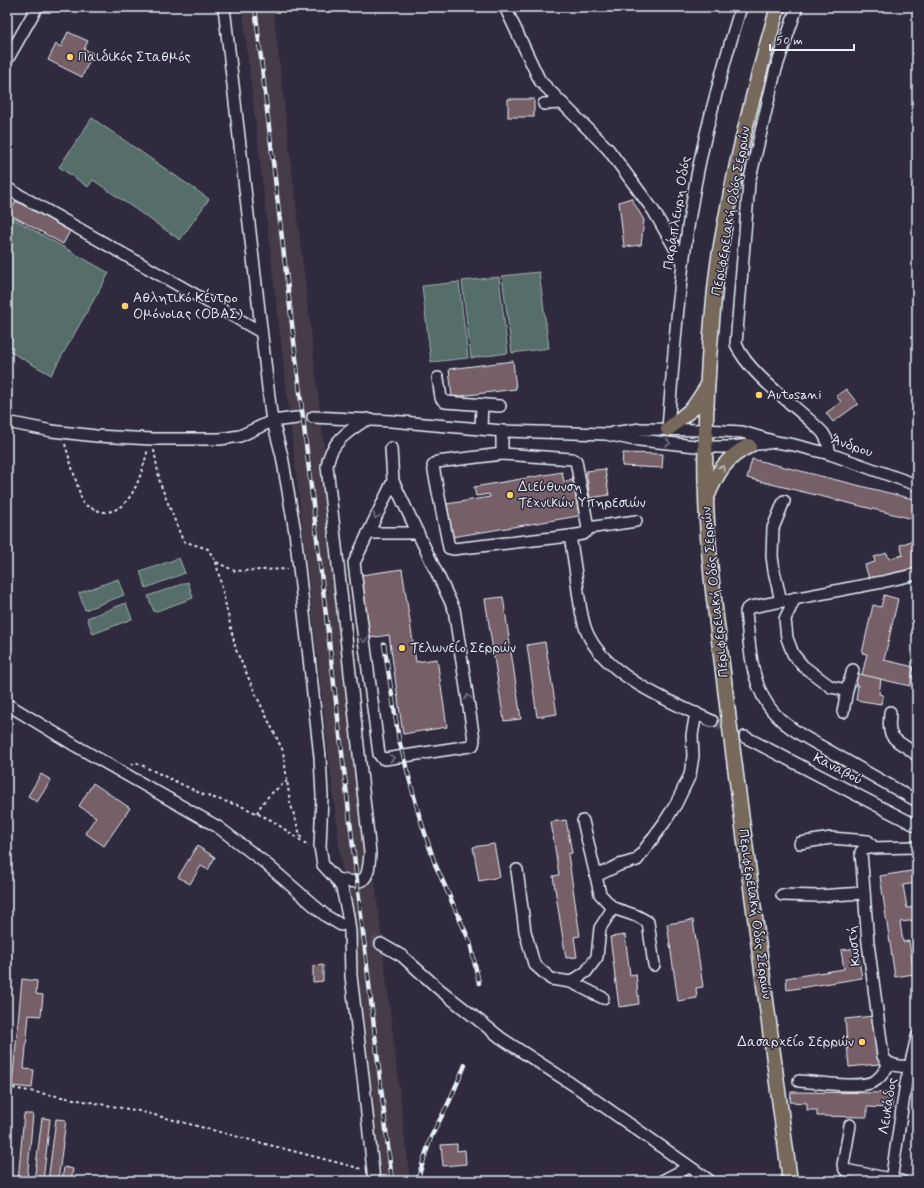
<svg xmlns="http://www.w3.org/2000/svg" width="924" height="1188" viewBox="0 0 924 1188" font-family="Mynerve,sans-serif">
	<style>
		.built { fill: #443a49 }
		.green { fill: #576e69; stroke: #a0b0b0 }
		.building { fill: #765e66; stroke: #e8f1f8 }
		.lines { fill: none; stroke-linecap: round; stroke-linejoin: round }
		.minor-tunnel { stroke: #4b4859; stroke-width: 11; stroke-dasharray: 11 5.5; stroke-linecap: butt }
		.minor-casing { stroke: #e8f1f8; stroke-width: 14 }
		.major-casing { stroke: #e8f1f8; stroke-width: 17 }
		.path { stroke: #e8f1f8; stroke-width: 2; stroke-dasharray: 3 3; stroke-linecap: butt }
		.minor { stroke: #2f2a3d; stroke-width: 11 }
		.major { stroke: #76695c; stroke-width: 14 }
		.rail-casing { stroke: #e8f1f8; stroke-width: 4.5 }
		.rail { stroke: #2f2a3d; stroke-width: 3; stroke-dasharray: 9; stroke-linecap: butt }
		.major-bridge-casing { stroke: #e8f1f8; stroke-width: 17; stroke-linecap: butt }
		.major-bridge { stroke: #76695c; stroke-width: 14 }
		.oneway { stroke: #70707e }
		.oneway2 { stroke: #babbba }
		.poi-dot { fill: #ffd166; stroke: #2f2a3d; stroke-width: 1.5 }
		.labels { text-anchor: middle; dominant-baseline: central; stroke-width: 3; stroke-linejoin: round; paint-order: stroke }
		.poi-label { font-size: 14px; fill: #e8f1f8; stroke: #2f2a3d; text-anchor: start }
		.street-label { font-size: 14px; fill: #e8f1f8; stroke: #2f2a3d }
	</style>
	<rect width="100%" height="100%" fill="#2f2a3d"/>
	<filter id="ink" filterUnits="userSpaceOnUse"><feTurbulence type="fractalNoise" baseFrequency=".025" numOctaves="2"/><feDisplacementMap in="SourceGraphic" scale="8" xChannelSelector="R" yChannelSelector="G"/><feConvolveMatrix kernelMatrix="1 2 1 2 8 2 1 2 1" color-interpolation-filters="sRGB"/></filter>
	<g filter="url(#ink)">
		<polygon class="built" points="242,7 273,7 410,1181 378,1181"/>
		<g class="green">
			<polygon points="92,118 209,199 180,240 93,180 88,187 59,167"/>
			<polygon points="7,215 109,273 51,375 7,350"/>
			<polygon points="539,272 549,348 512,353 502,276"/>
			<polygon points="499,277 508,353 471,358 462,281"/>
			<polygon points="459,282 468,358 431,362 422,286"/>
			<polygon points="179,558 185,573 146,588 140,572"/>
			<polygon points="118,579 124,595 85,610 79,593"/>
			<polygon points="188,582 193,598 154,612 148,596"/>
			<polygon points="126,603 132,619 93,634 87,618"/>
		</g>
		<g class="building">
			<polygon points="68,32 88,41 84,49 93,53 82,77 48,60 56,44 61,47"/>
			<rect x="508" y="99" width="26" height="18"/>
			<polygon points="631,198 644,220 641,245 624,247 619,202"/>
			<polygon points="16,201 70,231 63,244 9,214"/>
			<polygon points="513,361 516,389 452,397 449,369"/>
			<polygon points="846,389 858,404 833,422 826,413 841,402 836,396"/>
			<polygon points="623,453 663,454 662,468 622,466"/>
			<polygon points="752,459 917,500 917,520 747,478"/>
			<polygon points="605,469 609,495 590,498 586,471"/>
			<polygon points="562,472 564,482 573,480 578,510 584,509 585,515 452,537 447,504 490,497 489,494 476,496 474,487"/>
			<polygon points="917,539 917,567 870,582 865,565 875,562 874,557 887,553 889,559 903,555 900,545"/>
			<polygon points="402,569 416,662 437,659 447,727 403,734 389,635 370,638 361,575"/>
			<polygon points="884,595 898,599 884,660 914,667 910,686 862,675 867,654 862,653 873,605 881,607"/>
			<polygon points="503,597 521,719 504,721 485,599"/>
			<polygon points="545,642 557,714 537,717 527,645"/>
			<polygon points="855,673 881,679 879,694 883,695 881,704 856,700 858,685 853,684"/>
			<polygon points="41,774 51,780 37,802 28,796"/>
			<polygon points="93,783 130,808 104,846 85,833 96,817 79,806"/>
			<polygon points="566,820 572,853 568,854 580,936 574,937 577,957 566,958 553,876 559,875 551,822"/>
			<polygon points="494,844 500,877 479,881 473,847"/>
			<polygon points="197,846 215,857 208,870 201,866 190,884 178,877"/>
			<polygon points="917,870 917,883 903,885 907,908 917,907 917,920 900,922 903,942 909,941 914,974 895,977 880,876"/>
			<polygon points="693,920 703,987 696,988 697,998 678,1001 667,924"/>
			<polygon points="625,935 630,975 636,974 639,1004 619,1007 610,937"/>
			<polygon points="857,948 862,978 787,990 786,978 844,969 841,950"/>
			<polygon points="323,965 323,981 313,982 313,966"/>
			<polygon points="22,979 37,981 36,994 43,995 41,1016 29,1015 24,1069 34,1070 32,1088 12,1086"/>
			<polygon points="874,1016 879,1064 849,1067 845,1019"/>
			<polygon points="791,1092 893,1093 892,1108 867,1107 867,1117 817,1116 817,1110 807,1110 807,1103 790,1102"/>
			<polygon points="24,1114 33,1114 27,1181 18,1181"/>
			<polygon points="42,1118 50,1119 43,1181 34,1181"/>
			<polygon points="56,1119 66,1120 58,1181 48,1181"/>
			<polygon points="457,1144 457,1151 465,1150 466,1164 443,1166 441,1145"/>
			<polygon points="64,1167 73,1169 71,1181 62,1181"/>
		</g>
		<g class="lines">
			<g class="minor-tunnel">
				<polyline points="297,418 313,417"/>
				<polyline points="712,721 745,737"/>
				<polyline points="342,925 381,944"/>
			</g>
			<g class="minor-casing">
				<g id="minor">
					<polyline points="224,7 271,414 282,456 295,532 320,757 322,796 320,847 323,865 336,879 342,888 348,916 350,932 351,976 364,1085 374,1181"/>
					<polyline points="505,7 540,81 608,149 653,210 683,262"/>
					<path d="M797,7l-22,65 -26,111 -13,161c13,32 63,63 87,89l4,7 3,14"/>
					<polyline points="7,60 37,7"/>
					<polyline points="544,104 562,103"/>
					<polyline points="7,188 261,332"/>
					<polyline points="438,378 441,398 445,402 500,406"/>
					<polyline points="313,417 391,421 502,431 606,434 630,439 705,447 732,447 776,442"/>
					<polyline points="7,422 52,431 96,436 152,439 220,439 240,436 272,421 297,418"/>
					<polyline points="481,428 482,405"/>
					<path d="M668,429c6,-81 12,-163 27,-243 11,-61 28,-120 46,-179"/>
					<path d="M502,431v23l-65,8 -4,4 16,82 4,1 117,-13c3,18 6,36 8,55 2,13 3,26 8,39 17,45 84,72 126,91"/>
					<polyline points="612,433 641,429 705,430 742,432 776,442 794,445 830,454 917,485"/>
					<polyline points="391,448 393,481 454,609 474,740 473,745 470,746 385,759 382,758 379,754 354,563 393,481"/>
					<polyline points="502,454 572,459 576,461 588,528 587,531 583,534 570,536"/>
					<polyline points="588,528 636,521"/>
					<polyline points="368,533 418,533"/>
					<path d="M917,574l-35,8 -131,25 -4,2 -1,3c4,35 4,76 30,103 8,9 18,15 27,21l114,65"/>
					<polyline points="795,598 785,619 787,638 793,654 803,666 831,687 847,690 843,712"/>
					<polyline points="781,601 774,571 772,556 773,528 784,501"/>
					<polyline points="847,690 853,670"/>
					<polyline points="7,704 76,746 218,827 264,862 326,916 341,925"/>
					<path d="M890,712c0,6 -2,16 1,22 4,9 19,13 26,22"/>
					<polyline points="745,737 917,826"/>
					<polyline points="583,821 596,876"/>
					<polyline points="800,843 831,838 868,841 874,848"/>
					<path d="M917,847l-48,1 -5,1 -3,3 7,91 15,113c5,13 23,9 34,12"/>
					<polyline points="517,870 525,931 534,964 551,979 571,982 586,972 597,957 600,928 613,908"/>
					<path d="M336,879c30,6 32,3 34,-26l-43,-387c3,-23 21,-35 40,-47"/>
					<polyline points="782,895 817,896 864,893"/>
					<polyline points="381,944 402,956 439,989 501,1038 578,1088 710,1181"/>
					<polyline points="654,965 648,922 637,916 613,908 600,894 596,876 619,865 637,860 664,823 676,804 690,775 693,756 692,735 696,713"/>
					<polyline points="571,982 603,998"/>
					<path d="M799,1081c18,1 58,8 74,1 7,-3 12,-11 16,-18"/>
					<polyline points="850,1125 843,1165 845,1170 901,1181"/>
					<polyline points="662,1181 689,1167"/>
					<polyline points="891,1181 906,1083 917,1037"/>
				</g>
			</g>
			<g class="major-casing">
				<g id="major">
					<polyline points="668,429 693,408 707,387"/>
					<path d="M707,497c10,-24 19,-40 42,-51"/>
					<path d="M728,713c-8,-71 -20,-143 -22,-215 -2,-46 0,-93 3,-139 3,-36 5,-72 11,-108 14,-82 34,-164 58,-244"/>
					<polyline points="735,767 790,1181"/>
				</g>
			</g>
			<g class="path">
				<path d="M65,444l18,60c6,3 14,7 21,8 29,0 38,-41 44,-63"/>
				<polyline points="154,450 160,483 183,541 208,549 216,562 235,571 288,569"/>
				<polyline points="216,562 236,650 257,697 283,751 290,802 302,841"/>
				<polyline points="131,765 137,763 204,795 241,806 271,820 309,846"/>
				<path d="M257,813c6,-14 18,-23 30,-32"/>
				<polyline points="7,1087 139,1111 362,1169"/>
			</g>
			<use href="#minor" class="minor"/>
			<use href="#major" class="major"/>
			<g class="rail-casing">
				<g id="rail">
					<polyline points="255,7 392,1181"/>
					<polyline points="384,644 399,740 419,815 435,864 470,942 479,983"/>
					<polyline points="417,1181 431,1137 449,1102 465,1065"/>
				</g>
			</g>
			<use href="#rail" class="rail"/>
			<g class="major-bridge-casing">
				<polyline id="major-bridge" points="728,713 735,767"/>
			</g>
			<use href="#major-bridge" class="major-bridge"/>
		</g>
		<defs><path id="oneway-chevron" d="M-2-3.5L2.5 0L-2 3.5" fill="none" stroke-width="1.6" stroke-linecap="round" stroke-linejoin="round"/></defs>
		<g class="oneway">
			<use href="#oneway-chevron" transform="translate(668 443) rotate(10)"/>
			<use href="#oneway-chevron" transform="translate(376 516) rotate(115)"/>
			<use href="#oneway-chevron" transform="translate(364 640) rotate(82)"/>
			<use href="#oneway-chevron" transform="translate(468 697) rotate(-99)"/>
			<use href="#oneway-chevron" transform="translate(392 758) rotate(-8)"/>
		</g>
		<use class="oneway2" href="#oneway-chevron" transform="translate(722 468) rotate(-55)"/>
	</g>
	<g class="poi-dot">
		<circle cx="70" cy="57" r="4"/>
		<circle cx="125" cy="306" r="4"/>
		<circle cx="759" cy="395" r="4"/>
		<circle cx="510" cy="495" r="4"/>
		<circle cx="402" cy="648" r="4"/>
		<circle cx="862" cy="1042" r="4"/>
	</g>
	<g class="labels">
		<g class="poi-label">
			<text x="78" y="57">Παιδικός Σταθμός</text>
			<text x="133" y="298">Αθλητικό Κέντρο<tspan x="133" dy="16">Ομόνοιας (ΟΒΑΣ)</tspan></text>
			<text x="767" y="395">Autosani</text>
			<text x="518" y="487">Διεύθυνση<tspan x="518" dy="16">Τεχνικών Υπηρεσιών</tspan></text>
			<text x="410" y="648">Τελωνείο Σερρών</text>
			<text x="854" y="1042" text-anchor="end">Δασαρχείο Σερρών</text>
		</g>
		<g class="street-label">
			<text transform="translate(731 211) rotate(-80)">Περιφερειακή Οδός Σερρών</text>
			<text transform="translate(677 213) rotate(-81)">Παράπλευρη Οδός</text>
			<text transform="translate(852 446) rotate(19)">Άνδρου</text>
			<text transform="translate(715 592) rotate(-96)">Περιφερειακή Οδός Σερρών</text>
			<text transform="translate(838 769) rotate(27)">Καναβού</text>
			<text transform="translate(755 914) rotate(82)">Περιφερειακή Οδός Σερρών</text>
			<text transform="translate(854 946) rotate(-96)">Κωστή</text>
			<text transform="translate(888 1106) rotate(-81)">Λευκάδος</text>
		</g>
	</g>
	<rect width="924" height="1188" fill="none" stroke="#2f2a3d" stroke-width="24"/>
	<rect x="12" y="12" width="900" height="1164" fill="none" stroke="#e8f1f8" stroke-width="1.5" filter="url(#ink)"/>
	<path d="M770 44v6h84v-6" fill="none" stroke="#e8f1f8" stroke-width="2"/>
	<text x="776" y="44" font-size="12" fill="#e8f1f8" stroke="#2f2a3d" stroke-width="3" paint-order="stroke">50 m</text>
</svg>
